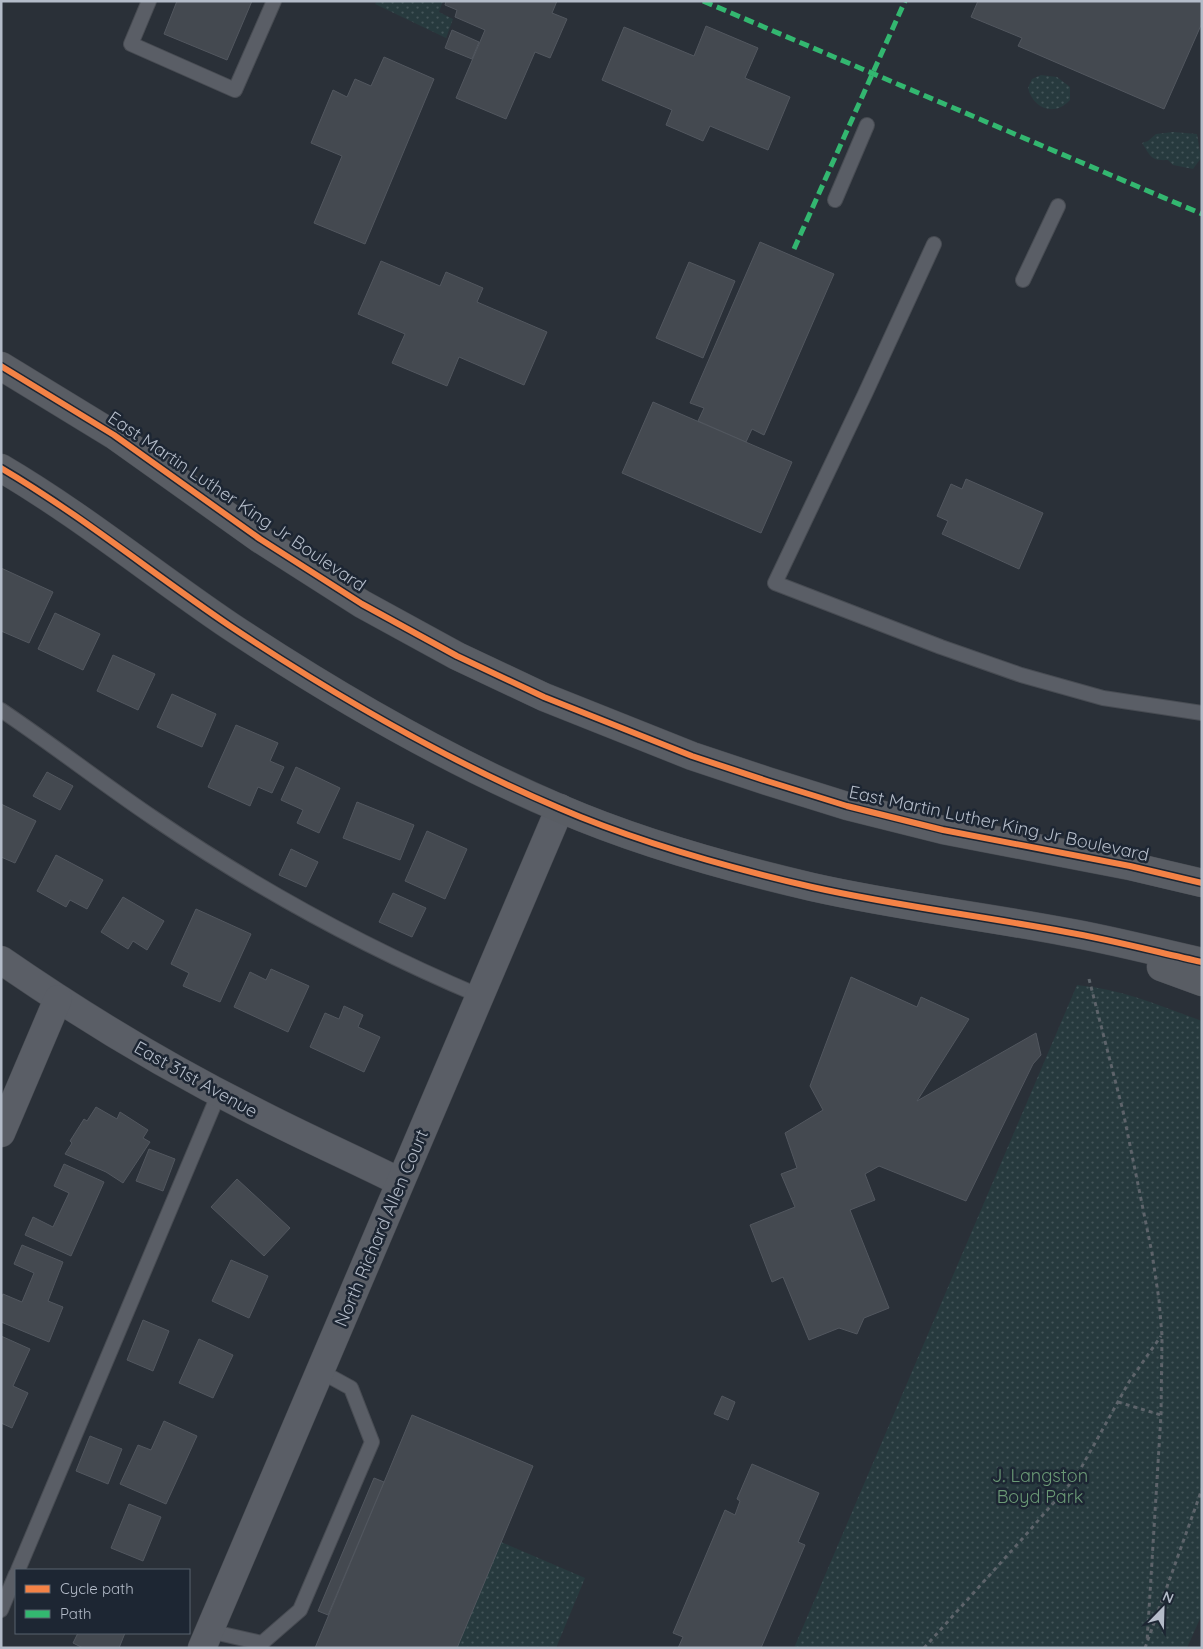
<svg xmlns="http://www.w3.org/2000/svg" width="1203" height="1649" viewBox="0 0 1203 1649" font-family="Quicksand,sans-serif">
	<style>
		.green { fill: url(#green-dots) }
		.building { fill: #444950; stroke: #52575f }
		.lines { fill: none; stroke-linecap: round; stroke-linejoin: round }
		.service-casing { stroke: #484c53; stroke-width: 16 }
		.minor-casing { stroke: #484c53; stroke-width: 29 }
		.secondary-casing { stroke: #484c53; stroke-width: 29 }
		.path { stroke: #5d636a; stroke-width: 3; stroke-dasharray: 4 4; stroke-linecap: butt }
		.service { stroke: #5a5e66; stroke-width: 14 }
		.minor { stroke: #5a5e66; stroke-width: 28 }
		.secondary { stroke: #595d64; stroke-width: 28 }
		.quiet { stroke: #33b770; stroke-width: 5; stroke-dasharray: 10 5; stroke-linecap: butt }
		.cycleway-casing { stroke: #1d2633; stroke-width: 9 }
		.cycleway { stroke: #f48246; stroke-width: 6 }
		.labels { text-anchor: middle; dominant-baseline: central; stroke-width: 5; stroke-linejoin: round; paint-order: stroke }
		.street-label { font-size: 18px; fill: #b4bcc9; stroke: #1d2633 }
		.park-label { font-size: 18px; fill: #6b9a76; stroke: #1d2633 }
	</style>
	<defs>
		<pattern id="green-dots" width="8" height="8" patternUnits="userSpaceOnUse" patternTransform="scale(1.25)"><rect width="8" height="8" fill="#273a3e"/><path d="M2 2h.1M6 6h.1" fill="none" stroke="#445559" stroke-width="1.8" stroke-linecap="round"/></pattern>
	</defs>
	<rect width="100%" height="100%" fill="#2a3038"/>
	<g class="green">
		<polygon points="377,1 443,1 439,12 453,19 446,38 375,4"/>
		<path d="M1041,75l16,2 13,10v13c-15,17 -37,9 -42,-12l4,-9z"/>
		<path d="M1173,132l24,2 4,24 -8,11 -20,-4 -5,-5c-17,1 -17,-3 -26,-17l6,-2 8,-7z"/>
		<path d="M1077,985c44,4 84,21 125,36v593l-15,34h-393z"/>
		<polygon points="501,1542 585,1578 556,1648 457,1648"/>
	</g>
	<g class="building">
		<polygon points="177,1 252,1 227,60 164,34"/>
		<polygon points="446,1 557,1 552,13 567,19 550,58 535,52 506,119 456,98 485,30 455,17 457,10 445,5"/>
		<polygon points="978,1 1202,1 1202,23 1164,109 1018,46 1022,38 971,17"/>
		<polygon points="706,26 758,48 745,78 790,97 768,150 710,126 703,141 666,125 672,110 602,80 624,27 694,56"/>
		<polygon points="452,30 479,42 472,59 445,48"/>
		<polygon points="384,57 434,79 365,244 314,223 342,156 311,143 333,90 347,97 355,79 371,86"/>
		<polygon points="760,242 834,274 764,435 752,429 746,442 698,421 704,408 690,403"/>
		<polygon points="381,261 440,286 446,272 483,288 477,302 547,332 524,385 459,357 447,386 392,363 405,334 358,314"/>
		<polygon points="689,262 735,281 703,358 656,338"/>
		<polygon points="653,402 792,462 761,533 622,473"/>
		<polygon points="966,479 1043,513 1019,569 942,534 948,521 937,516 951,484 962,489"/>
		<polygon points="1,568 53,592 29,643 1,631"/>
		<polygon points="55,613 100,634 83,670 38,649"/>
		<polygon points="113,655 155,674 138,710 97,691"/>
		<polygon points="172,694 216,714 202,747 157,727"/>
		<polygon points="236,725 278,743 270,761 284,767 272,793 258,787 250,806 208,787"/>
		<polygon points="296,767 340,788 319,833 297,823 303,810 281,800"/>
		<polygon points="47,772 73,786 60,810 33,796"/>
		<polygon points="357,802 414,825 400,860 343,838"/>
		<polygon points="1,804 36,821 15,863 1,857"/>
		<polygon points="427,831 467,849 445,899 405,881"/>
		<polygon points="291,849 318,862 306,887 279,875"/>
		<polygon points="56,855 103,880 87,909 70,900 66,907 37,891"/>
		<polygon points="393,893 426,908 412,937 379,922"/>
		<polygon points="123,897 164,921 147,950 133,941 128,949 101,932"/>
		<polygon points="196,909 251,934 220,1002 183,986 189,973 171,964"/>
		<polygon points="271,969 309,986 288,1032 234,1007 250,972 266,980"/>
		<polygon points="851,977 917,1007 921,997 969,1019 917,1101 1036,1033 1041,1055 1033,1064 966,1201 879,1166 865,1174 875,1200 850,1210 889,1308 864,1318 857,1334 839,1328 809,1340 783,1277 772,1282 750,1225 795,1207 781,1174 797,1168 785,1133 823,1110 810,1086"/>
		<polygon points="344,1006 363,1015 358,1027 380,1037 364,1072 310,1047 325,1013 339,1019"/>
		<polygon points="96,1107 117,1119 120,1112 148,1130 143,1138 150,1142 123,1183 106,1172 65,1154 72,1143 70,1141 84,1119 87,1121"/>
		<polygon points="149,1149 175,1159 163,1191 136,1181"/>
		<polygon points="64,1164 104,1182 71,1256 25,1235 33,1217 53,1227 69,1193 54,1186"/>
		<polygon points="237,1179 290,1228 264,1256 211,1207"/>
		<polygon points="22,1245 63,1262 48,1301 63,1307 49,1342 1,1322 1,1299 3,1294 22,1302 34,1273 14,1264"/>
		<polygon points="231,1260 268,1276 249,1318 212,1301"/>
		<polygon points="143,1320 169,1331 153,1371 127,1360"/>
		<polygon points="1,1336 30,1349 13,1386 28,1393 12,1428 1,1423"/>
		<polygon points="199,1339 233,1355 213,1398 179,1383"/>
		<polygon points="722,1396 735,1402 728,1420 714,1414"/>
		<polygon points="412,1415 533,1466 457,1648 315,1648"/>
		<polygon points="164,1421 197,1436 166,1504 120,1484 138,1445 151,1450"/>
		<polygon points="90,1436 122,1449 108,1484 76,1471"/>
		<polygon points="752,1464 819,1493 798,1542 805,1545 761,1648 678,1648 683,1637 673,1633 725,1510 735,1515 740,1501 737,1499"/>
		<polygon points="374,1478 384,1482 328,1615 318,1611"/>
		<polygon points="129,1504 161,1517 143,1561 111,1548"/>
		<polygon points="78,1633 125,1633 119,1648 83,1648 73,1643"/>
	</g>
	<g class="lines">
		<g class="service-casing">
			<g id="service">
				<polyline points="149,1 131,44 235,90 274,1"/>
				<polyline points="835,200 867,125"/>
				<polyline points="934,244 865,394 775,583 941,647 1021,675 1103,698 1202,713"/>
				<polyline points="1023,280 1058,206"/>
				<path d="M1,710c52,35 102,74 154,109 103,70 211,129 325,177"/>
				<polyline points="18,1570 219,1093"/>
				<polyline points="1,1610 16,1574"/>
				<polyline points="209,1631 262,1643 300,1610 372,1442 351,1388 320,1371"/>
			</g>
		</g>
		<g class="minor-casing">
			<g id="minor">
				<path d="M1,960c81,56 165,107 253,151 48,25 98,47 146,71"/>
				<polyline points="1,1133 58,999"/>
				<polyline points="202,1648 560,808"/>
			</g>
		</g>
		<g class="secondary-casing">
			<g id="secondary">
				<polyline points="1,366 114,435 260,539 362,604 457,656 544,697 692,756 767,781 847,806 943,830 1130,866 1202,883"/>
				<path d="M1,468c80,47 152,106 229,158 104,69 214,133 329,182 81,35 167,59 253,79 84,19 170,29 254,45 46,8 91,20 136,30"/>
				<polyline points="1161,967 1202,982"/>
			</g>
		</g>
		<g class="path">
			<polyline points="1089,979 1123,1111 1152,1253 1159,1300 1162,1336 1161,1415 1147,1642"/>
			<polyline points="1118,1402 1161,1415"/>
			<polyline points="924,1648 1023,1538 1069,1485 1081,1468 1129,1382 1161,1336"/>
			<polyline points="1145,1648 1202,1489"/>
		</g>
		<use href="#service" class="service"/>
		<use href="#minor" class="minor"/>
		<use href="#secondary" class="secondary"/>
		<g class="quiet">
			<polyline points="703,1 1202,214"/>
			<polyline points="794,249 905,1"/>
		</g>
		<g class="cycleway-casing">
			<g id="cycleway">
				<polyline points="1,366 114,435 260,539 362,604 457,656 544,697 692,756 767,781 847,806 943,830 1130,866 1202,883"/>
				<path d="M1,468c80,47 152,106 229,158 104,69 214,133 329,182 81,35 167,59 253,79 84,19 170,29 254,45 46,8 91,20 136,30"/>
			</g>
		</g>
		<use href="#cycleway" class="cycleway"/>
	</g>
	<g class="labels">
		<g class="street-label">
			<text transform="translate(237 501) rotate(34)">East Martin Luther King Jr Boulevard</text>
			<text transform="translate(999 823) rotate(12)">East Martin Luther King Jr Boulevard</text>
			<text transform="translate(196 1079) rotate(29)">East 31st Avenue</text>
			<text transform="translate(381 1228) rotate(-67)">North Richard Allen Court</text>
		</g>
		<g class="park-label">
			<text x="1040" y="1475">J. Langston<tspan x="1040" dy="21">Boyd Park</tspan></text>
		</g>
	</g>
	<rect width="1203" height="1649" fill="none" stroke="#b4bcc9" stroke-width="5"/>
	<rect x="15" y="1569" width="175" height="65" fill="#1d2633" stroke="#59626f"/>
	<rect x="25" y="1585" width="25" height="8" fill="#f48246" stroke="#59626f"/>
	<text x="60" y="1594" font-size="15" fill="#b4bcc9">Cycle path</text>
	<rect x="25" y="1610" width="25" height="8" fill="#33b770" stroke="#59626f"/>
	<text x="60" y="1619" font-size="15" fill="#b4bcc9">Path</text>
	<g transform="translate(1163 1609) rotate(23)" stroke="#1d2633" stroke-width="4" paint-order="stroke">
	<path d="M0-4L9 19L0 12L-9 19Z" fill="#b4bcc9"/>
	<text y="-8" font-size="14" font-weight="bold" text-anchor="middle" fill="#b4bcc9">N</text>
	</g>
</svg>
